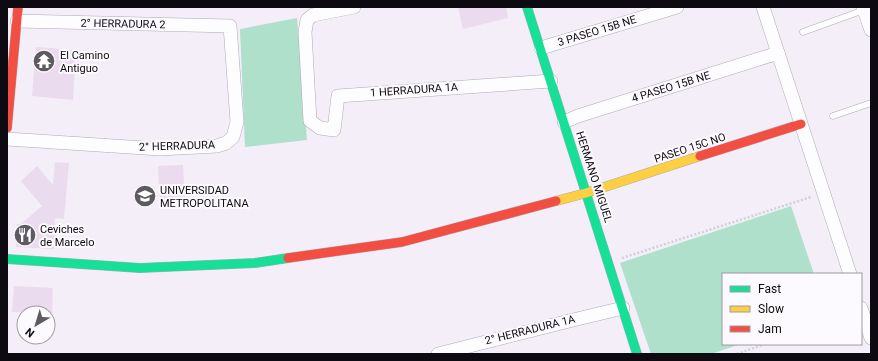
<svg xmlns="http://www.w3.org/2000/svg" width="878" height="361" viewBox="0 0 878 361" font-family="Roboto,sans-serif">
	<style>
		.green { fill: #afe0cc }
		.building { fill: #ebdbee }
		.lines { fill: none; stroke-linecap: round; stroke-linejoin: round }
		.lane-casing { stroke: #b0abb4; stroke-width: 7 }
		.street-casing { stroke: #b0abb4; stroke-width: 14 }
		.fast-casing { stroke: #b0abb4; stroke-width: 10 }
		.slow-casing { stroke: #b0abb4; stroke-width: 10 }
		.jam-casing { stroke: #b0abb4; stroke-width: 10 }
		.path { stroke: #d3d1d4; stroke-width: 2.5; stroke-dasharray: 2 2; stroke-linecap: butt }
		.lane { stroke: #fdfcfe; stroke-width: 6 }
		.street { stroke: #fdfcfe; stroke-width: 13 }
		.fast { stroke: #16e098; stroke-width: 9 }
		.slow { stroke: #ffcf43; stroke-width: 9 }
		.jam { stroke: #f24e42; stroke-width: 9 }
		.labels { text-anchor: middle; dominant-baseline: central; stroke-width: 4; stroke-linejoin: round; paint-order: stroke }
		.street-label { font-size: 11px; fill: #0e0a12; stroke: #fdfaff }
		.poi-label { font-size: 11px; fill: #0e0a12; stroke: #fdfaff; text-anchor: start }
	</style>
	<rect width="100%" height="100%" fill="#f3eef8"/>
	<g class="green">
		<polygon points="297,18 307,140 245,147 240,29"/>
		<polygon points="791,206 814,274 723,274 723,344 741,344 711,354 651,354 620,263"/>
	</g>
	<g class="building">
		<polygon points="458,7 506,7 508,18 463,29"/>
		<polygon points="36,47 76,50 73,100 32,96"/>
		<polygon points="55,162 69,163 64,219 55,218 54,249 16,247 17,224 21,224 42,206 21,181 37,166 53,185"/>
		<polygon points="183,165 185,203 160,204 158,166"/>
		<polygon points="14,286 53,288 52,313 12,312"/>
	</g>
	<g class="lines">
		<g class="lane-casing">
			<g id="lane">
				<polyline points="803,32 864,10"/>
				<polyline points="833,116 871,103"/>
			</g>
		</g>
		<g class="street-casing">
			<g id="street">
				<polyline points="354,7 313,15 307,20 305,32 310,121 320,128 334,130 338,96 551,81"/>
				<polyline points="763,7 850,274"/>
				<polyline points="863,7 871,30"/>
				<polyline points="541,48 677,7"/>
				<polyline points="564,122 578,116 778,53"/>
				<polyline points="7,139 160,149 217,146 226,143 233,137 237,122 230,26 17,21"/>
				<polyline points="861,308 871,338"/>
				<polyline points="438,354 573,320 623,308"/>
			</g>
		</g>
		<g class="fast-casing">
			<g id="fast">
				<polyline points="527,7 637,354"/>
				<polyline points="7,259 140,268 255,263 288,258"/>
			</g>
		</g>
		<g class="slow-casing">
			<polyline id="slow" points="556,201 586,193 700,156"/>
		</g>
		<g class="jam-casing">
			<g id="jam">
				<polyline points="7,128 18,7"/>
				<polyline points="700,156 801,124"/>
				<polyline points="288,258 402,242 556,201"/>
			</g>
		</g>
		<g class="path">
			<polyline points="622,258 811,197"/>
			<polyline points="737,354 765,344"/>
		</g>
		<use href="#lane" class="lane"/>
		<use href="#street" class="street"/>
		<use href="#fast" class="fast"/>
		<use href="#slow" class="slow"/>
		<use href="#jam" class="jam"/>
	</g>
	<defs>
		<g id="temple-disc" transform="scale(1.15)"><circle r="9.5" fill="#5e5a62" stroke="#fdfaff"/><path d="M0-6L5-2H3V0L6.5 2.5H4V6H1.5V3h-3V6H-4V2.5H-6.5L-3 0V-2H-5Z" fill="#fff"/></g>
		<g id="university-disc" transform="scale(1.15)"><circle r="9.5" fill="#5e5a62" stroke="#fdfaff"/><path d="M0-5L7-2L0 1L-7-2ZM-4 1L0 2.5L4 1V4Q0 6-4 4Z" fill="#fff"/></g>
		<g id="restaurant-disc" transform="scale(1.15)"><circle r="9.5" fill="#5e5a62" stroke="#fdfaff"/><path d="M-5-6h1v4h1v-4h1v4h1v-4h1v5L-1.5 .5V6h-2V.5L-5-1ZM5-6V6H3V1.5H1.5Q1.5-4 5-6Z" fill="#fff"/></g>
	</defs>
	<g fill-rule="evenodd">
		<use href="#temple-disc" x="44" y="61"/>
		<use href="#university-disc" x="145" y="196"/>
		<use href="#restaurant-disc" x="25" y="235"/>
	</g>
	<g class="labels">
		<g class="street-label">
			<text transform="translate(123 24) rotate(1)">2° HERRADURA 2</text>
			<text transform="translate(597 31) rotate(-17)">3 PASEO 15B NE</text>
			<text transform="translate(671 87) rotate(-17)">4 PASEO 15B NE</text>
			<text transform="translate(414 90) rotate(-4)">1 HERRADURA 1A</text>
			<text transform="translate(177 146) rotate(-2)">2° HERRADURA</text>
			<text transform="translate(690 148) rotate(-18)">PASEO 15C NO</text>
			<text transform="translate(594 177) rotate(72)">HERMANO MIGUEL</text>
			<text transform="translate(530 330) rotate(-14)">2° HERRADURA 1A</text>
		</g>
		<g class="poi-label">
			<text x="60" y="55">El Camino<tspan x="60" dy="13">Antiguo</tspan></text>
			<text x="160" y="190">UNIVERSIDAD<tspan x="160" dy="13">METROPOLITANA</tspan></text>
			<text x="40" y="229">Ceviches<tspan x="40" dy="13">de Marcelo</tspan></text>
		</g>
	</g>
	<rect width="878" height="361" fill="none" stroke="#0e0a12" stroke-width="16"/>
	<rect x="722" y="273" width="140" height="72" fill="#fdfaff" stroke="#9d9aa0"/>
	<rect x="730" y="286" width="20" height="6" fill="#16e098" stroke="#9d9aa0"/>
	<text x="758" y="293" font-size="12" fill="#0e0a12">Fast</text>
	<rect x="730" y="306" width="20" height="6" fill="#ffcf43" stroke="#9d9aa0"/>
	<text x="758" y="313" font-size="12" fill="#0e0a12">Slow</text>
	<rect x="730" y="326" width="20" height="6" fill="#f24e42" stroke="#9d9aa0"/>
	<text x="758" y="333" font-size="12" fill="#0e0a12">Jam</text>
	<g transform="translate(36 325) rotate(218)"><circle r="19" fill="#fdfaff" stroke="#9d9aa0"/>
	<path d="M0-3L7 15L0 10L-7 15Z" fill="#5e5a62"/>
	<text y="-6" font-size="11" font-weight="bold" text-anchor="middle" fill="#0e0a12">N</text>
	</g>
</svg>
